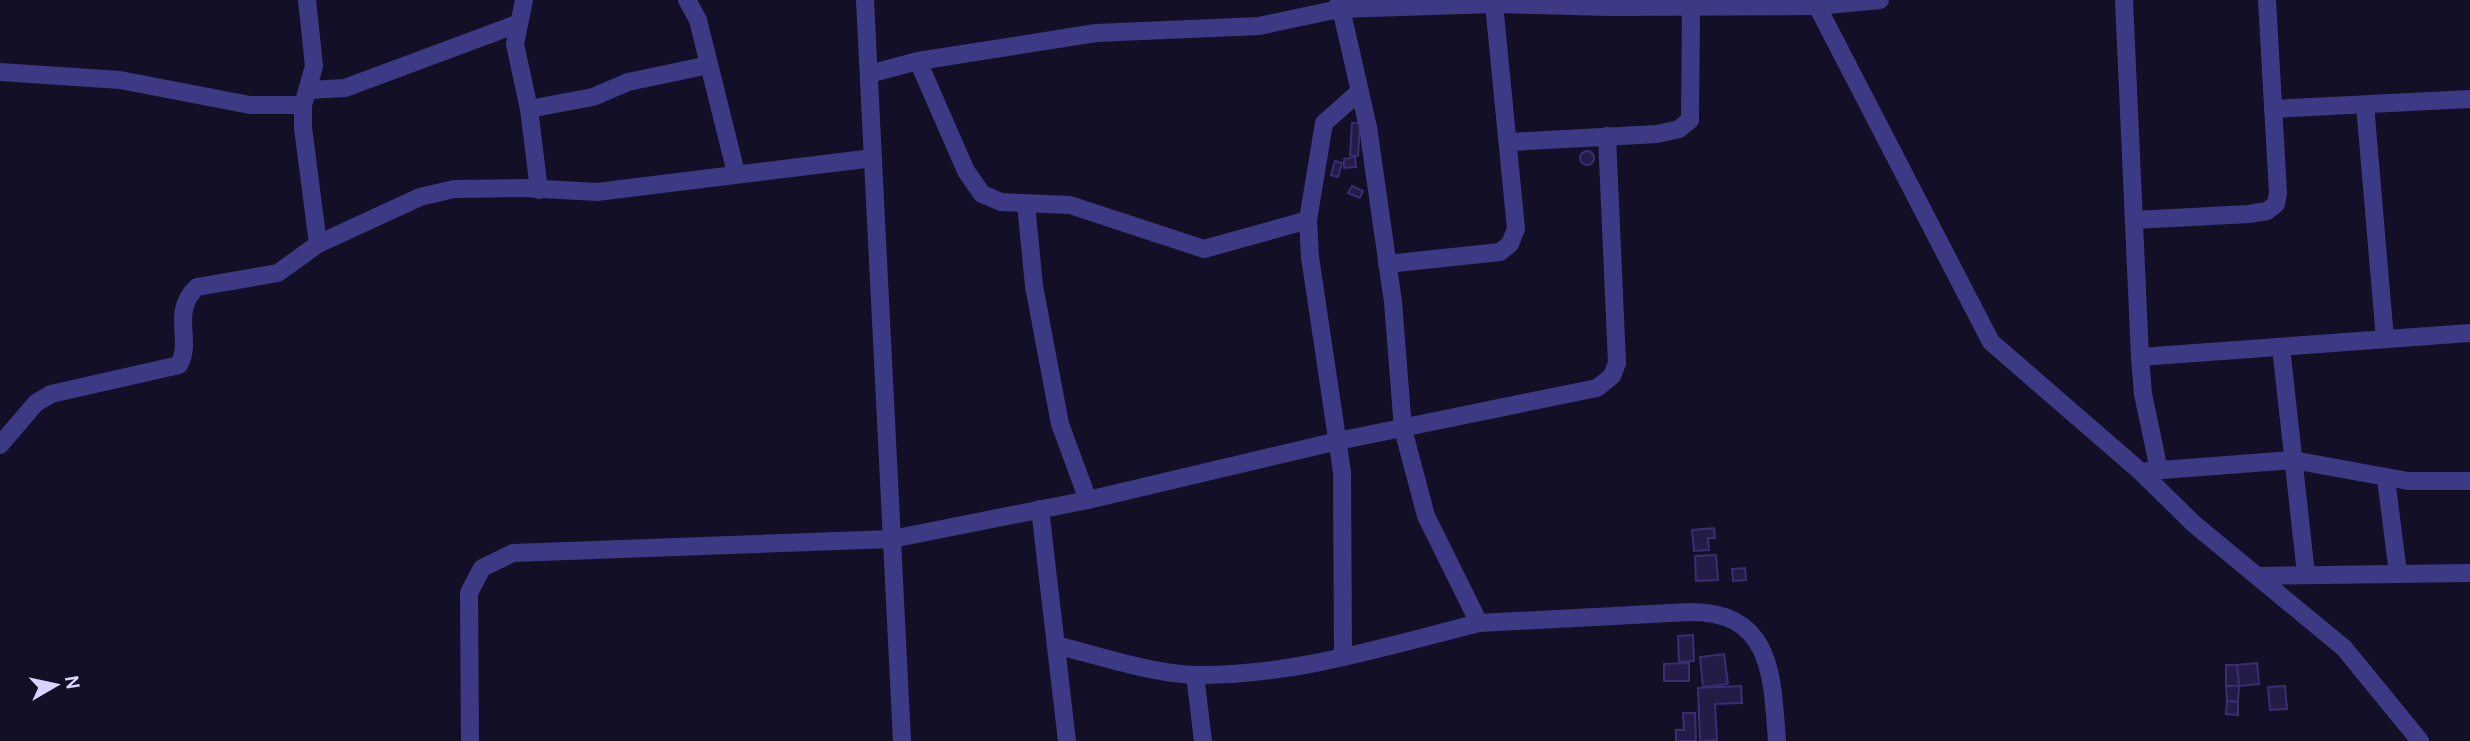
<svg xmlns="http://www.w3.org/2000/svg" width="2470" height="741" viewBox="0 0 2470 741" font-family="Cabin,sans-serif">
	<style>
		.building { fill: #241b47; stroke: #3b2d73; stroke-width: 2 }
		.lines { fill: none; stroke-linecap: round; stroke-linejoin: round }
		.minor { stroke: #3d3a85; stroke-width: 18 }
	</style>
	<rect width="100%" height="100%" fill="#130f26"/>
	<g class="building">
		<polygon points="1352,123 1360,123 1358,156 1350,155"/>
		<circle cx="1587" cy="158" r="7"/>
		<polygon points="1355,157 1356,167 1344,168 1344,159"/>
		<polygon points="1335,161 1342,163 1338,177 1331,175"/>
		<polygon points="1352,186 1363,191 1360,198 1348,193"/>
		<polygon points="1714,528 1715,538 1708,538 1709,550 1694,551 1692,530"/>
		<polygon points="1716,555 1718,580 1696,581 1695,556"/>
		<polygon points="1745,568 1746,580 1733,581 1732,569"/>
		<polygon points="1693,635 1694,661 1679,662 1678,636"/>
		<polygon points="1724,654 1728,684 1703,687 1700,657"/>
		<polygon points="1689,663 1689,681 1664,681 1664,664"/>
		<polygon points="2257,663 2259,684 2239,686 2237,665"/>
		<polygon points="2226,665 2237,665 2239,686 2226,686"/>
		<polygon points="1741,686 1742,703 1715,704 1717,740 1700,741 1698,688"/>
		<polygon points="2226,686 2239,686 2238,702 2227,701"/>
		<polygon points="2285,686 2287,709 2270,710 2268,687"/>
		<polygon points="2227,701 2238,702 2238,715 2226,714"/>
		<polygon points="1683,713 1695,713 1696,741 1676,741 1676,730 1684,730"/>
	</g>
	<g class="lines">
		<g class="minor">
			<polyline points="307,0 314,66 303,105 303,128 318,244"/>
			<polyline points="524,0 515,44 529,109 539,190"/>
			<polyline points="687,0 698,20 736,173"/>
			<polyline points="865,0 902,741"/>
			<path d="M1339,0l29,127 25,175 10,127 23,87 53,107 210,-11c84,-1 83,65 88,129"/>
			<polyline points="1814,0 1991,342 2141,472 2194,524 2344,648 2420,741"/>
			<polyline points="2124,0 2140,357 2143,394 2159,470"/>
			<polyline points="918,61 966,171 982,194 1001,202 1070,205 1204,249 1308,220"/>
			<polyline points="0,72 120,80 250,105 303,105"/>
			<polyline points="869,74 918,61 1096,33 1259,26 1339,9 1494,4 1611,7 1817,6 1880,0"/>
			<polyline points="308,90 345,88 517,24"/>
			<polyline points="2365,105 2385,339"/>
			<polyline points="529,109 593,97 628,82 709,65"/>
			<polyline points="2273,109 2470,99"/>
			<polyline points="1510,142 1657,134 1679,129 1690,120 1691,7"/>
			<polyline points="1026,204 1034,286 1060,424 1088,500"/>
			<polyline points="2134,220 2249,214 2267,211 2276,204 2278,193 2267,0"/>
			<polyline points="1387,264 1500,252 1510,244 1516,229 1494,4"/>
			<polyline points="2281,347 2306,574"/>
			<polyline points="2140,357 2470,333"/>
			<path d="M0,445l36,-42 15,-9 128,-29c14,-24 -9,-53 18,-78l81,-14 40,-29 102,-47 34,-8 71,-1 72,4 276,-34"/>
			<polyline points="2148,471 2293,460 2408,481 2470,481"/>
			<polyline points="2386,479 2398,573"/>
			<polyline points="1040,509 1067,741"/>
			<polyline points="2258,576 2470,573"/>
			<path d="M1056,645c43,11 97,29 141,30 95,1 191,-29 282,-52"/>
			<polyline points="1343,657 1342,472 1310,257 1308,220 1324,123 1359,92"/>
			<polyline points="1195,675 1203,741"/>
			<polyline points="470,741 469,593 482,568 513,553 892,539 1088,500 1338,441 1597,388 1612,376 1617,363 1607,136"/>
		</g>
	</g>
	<g transform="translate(56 685) rotate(81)" stroke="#130f26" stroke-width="5" paint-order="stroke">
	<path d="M0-5L12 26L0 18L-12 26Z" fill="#d9d4ff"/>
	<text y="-10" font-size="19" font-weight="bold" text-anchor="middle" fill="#d9d4ff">N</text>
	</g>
</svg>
